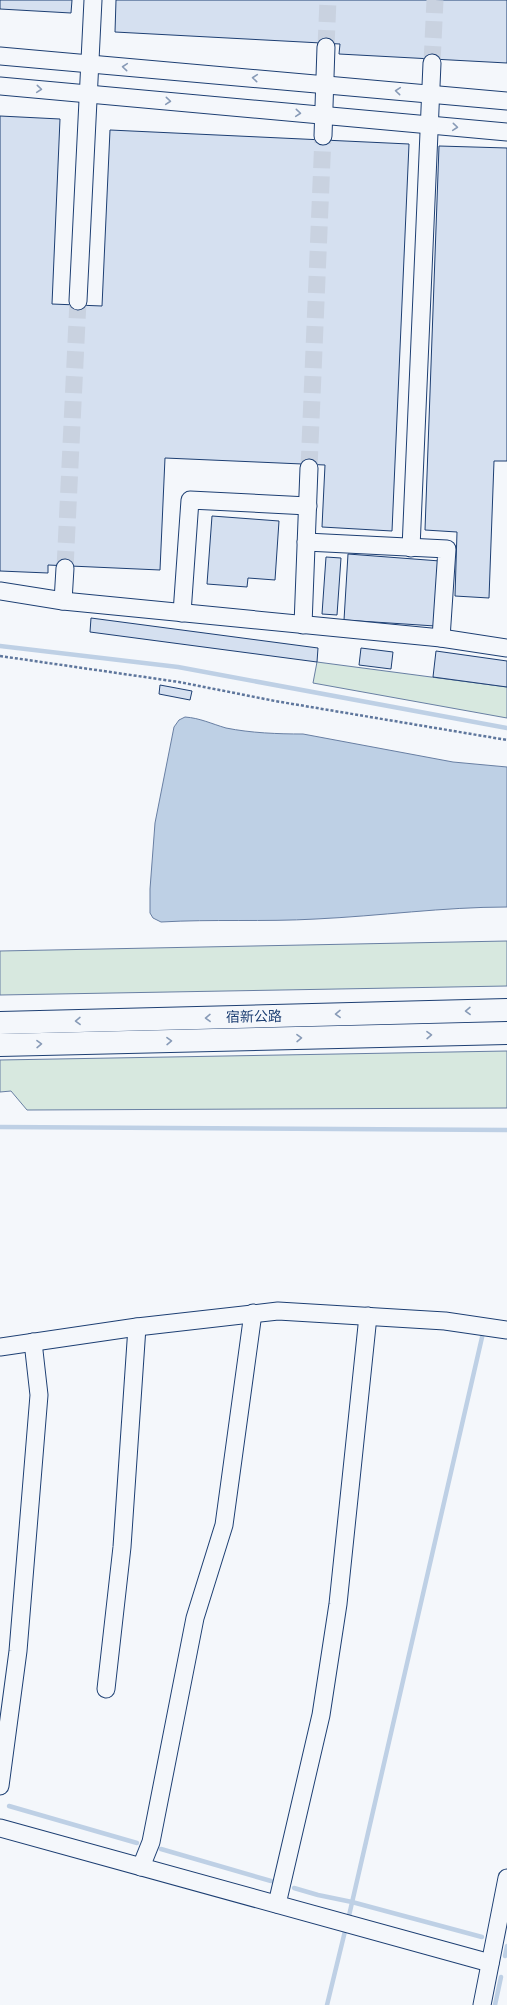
<svg xmlns="http://www.w3.org/2000/svg" width="507" height="2005" viewBox="0 0 507 2005" font-family="Figtree,'Noto Sans SC',sans-serif">
	<style>
		.green { fill: #d7e8df; stroke: #687fa3 }
		.water { fill: #bed0e5; stroke: #687fa3 }
		.lines { fill: none; stroke-linecap: round; stroke-linejoin: round }
		.stream { stroke: #bed0e5; stroke-width: 4.5 }
		.building { fill: #d5e0f0; stroke: #1d3f73 }
		.minor-tunnel { stroke: #c9d2e0; stroke-width: 17; stroke-dasharray: 17 8; stroke-linecap: butt }
		.minor-casing { stroke: #1d3f73; stroke-width: 19 }
		.highway-casing { stroke: #1d3f73; stroke-width: 24 }
		.path { stroke: #5e769c; stroke-width: 2.5; stroke-dasharray: 3 2; stroke-linecap: butt }
		.minor { stroke: #f4f7fb; stroke-width: 17 }
		.highway { stroke: #f4f7fb; stroke-width: 22 }
		.oneway { stroke: #889bb7 }
		.labels { text-anchor: middle; dominant-baseline: central; stroke-width: 3; stroke-linejoin: round; paint-order: stroke }
		.street-label { font-size: 14px; fill: #1d3f73; stroke: #f4f7fb }
	</style>
	<rect width="100%" height="100%" fill="#f4f7fb"/>
	<g class="green">
		<polygon points="317,662 507,687 507,718 313,683"/>
		<polygon points="507,941 507,986 0,995 0,951"/>
		<polygon points="507,1051 507,1108 27,1110 11,1091 0,1092 0,1060"/>
	</g>
	<path class="water" d="M185,717c15,1 27,7 41,11 25,5 52,6 77,6l150,28 54,5v140c-64,0 -127,9 -191,12 -52,3 -104,0 -155,3l-8,-4 -3,-5v-24l5,-66 19,-96 5,-7z"/>
	<g class="lines">
		<g class="stream">
			<polyline points="0,646 178,667 507,728"/>
			<polyline points="0,1127 507,1130"/>
			<polyline points="9,1806 137,1843"/>
			<polyline points="161,1849 271,1881"/>
			<polyline points="294,1888 318,1895 352,1902 482,1937"/>
			<polyline points="348,1920 483,1333"/>
			<polyline points="505,1956 507,1946"/>
			<polyline points="327,2005 346,1927"/>
			<polyline points="495,2005 501,1977"/>
		</g>
	</g>
	<g class="building">
		<polygon points="0,0 72,0 71,13 0,9"/>
		<polygon points="116,0 507,0 507,63 339,54 340,44 115,32"/>
		<polygon points="0,116 60,119 52,304 102,306 110,130 409,144 392,531 322,527 325,465 165,458 160,570 48,565 48,573 0,571"/>
		<polygon points="439,146 507,148 507,461 494,461 489,598 455,596 457,532 425,530"/>
		<polygon points="212,516 279,521 275,580 248,578 247,587 207,584"/>
		<polygon points="348,554 440,561 435,626 344,620"/>
		<polygon points="326,557 341,558 337,615 322,614"/>
		<polygon points="91,618 318,648 317,662 90,632"/>
		<polygon points="361,648 393,652 391,669 359,665"/>
		<polygon points="436,651 507,661 507,687 433,677"/>
		<polygon points="160,685 192,691 190,700 159,694"/>
	</g>
	<g class="lines">
		<g class="minor-tunnel">
			<polyline points="326,47 328,0"/>
			<polyline points="432,63 435,0"/>
			<polyline points="309,468 323,136"/>
			<polyline points="65,568 78,301"/>
		</g>
		<g class="minor-casing">
			<g id="minor">
				<polyline points="0,56 507,101"/>
				<polyline points="0,86 507,132"/>
				<polyline points="323,136 326,47"/>
				<polyline points="78,301 93,0"/>
				<polyline points="306,542 447,549 441,638"/>
				<polyline points="411,548 432,63"/>
				<polyline points="0,591 63,601 441,638 507,648"/>
				<polyline points="63,601 65,568"/>
				<polyline points="182,613 190,500 308,506"/>
				<polyline points="303,625 309,468"/>
				<polyline points="0,1347 137,1327 278,1311 445,1321 507,1330"/>
				<polyline points="106,1689 122,1547 137,1327"/>
				<polyline points="0,1786 18,1651 39,1395 33,1342"/>
				<polyline points="0,1828 490,1963"/>
				<polyline points="141,1867 151,1842 195,1618 224,1525 253,1313"/>
				<polyline points="277,1904 321,1715 338,1604 368,1316"/>
				<polyline points="482,2005 507,1878"/>
			</g>
		</g>
		<g class="highway-casing">
			<g id="highway">
				<polyline points="0,1023 507,1010"/>
				<polyline points="0,1045 507,1033"/>
			</g>
		</g>
		<polyline class="path" points="0,656 179,682 275,701 507,740"/>
		<use href="#minor" class="minor"/>
		<use href="#highway" class="highway"/>
	</g>
	<defs><path id="oneway-chevron" d="M-2-3.5L2.5 0L-2 3.5" fill="none" stroke-width="1.6" stroke-linecap="round" stroke-linejoin="round"/></defs>
	<g class="oneway">
		<use href="#oneway-chevron" transform="translate(125 67) rotate(-175)"/>
		<use href="#oneway-chevron" transform="translate(255 78) rotate(-175)"/>
		<use href="#oneway-chevron" transform="translate(39 89) rotate(5)"/>
		<use href="#oneway-chevron" transform="translate(398 91) rotate(-175)"/>
		<use href="#oneway-chevron" transform="translate(168 101) rotate(5)"/>
		<use href="#oneway-chevron" transform="translate(298 113) rotate(5)"/>
		<use href="#oneway-chevron" transform="translate(455 127) rotate(5)"/>
		<use href="#oneway-chevron" transform="translate(468 1011) rotate(179)"/>
		<use href="#oneway-chevron" transform="translate(338 1014) rotate(179)"/>
		<use href="#oneway-chevron" transform="translate(208 1018) rotate(179)"/>
		<use href="#oneway-chevron" transform="translate(78 1021) rotate(179)"/>
		<use href="#oneway-chevron" transform="translate(429 1035) rotate(-1)"/>
		<use href="#oneway-chevron" transform="translate(299 1038) rotate(-1)"/>
		<use href="#oneway-chevron" transform="translate(169 1041) rotate(-1)"/>
		<use href="#oneway-chevron" transform="translate(39 1044) rotate(-1)"/>
	</g>
	<g class="labels">
		<g class="street-label">
			<text transform="translate(254 1017) rotate(-1)">宿新公路</text>
		</g>
	</g>
</svg>
